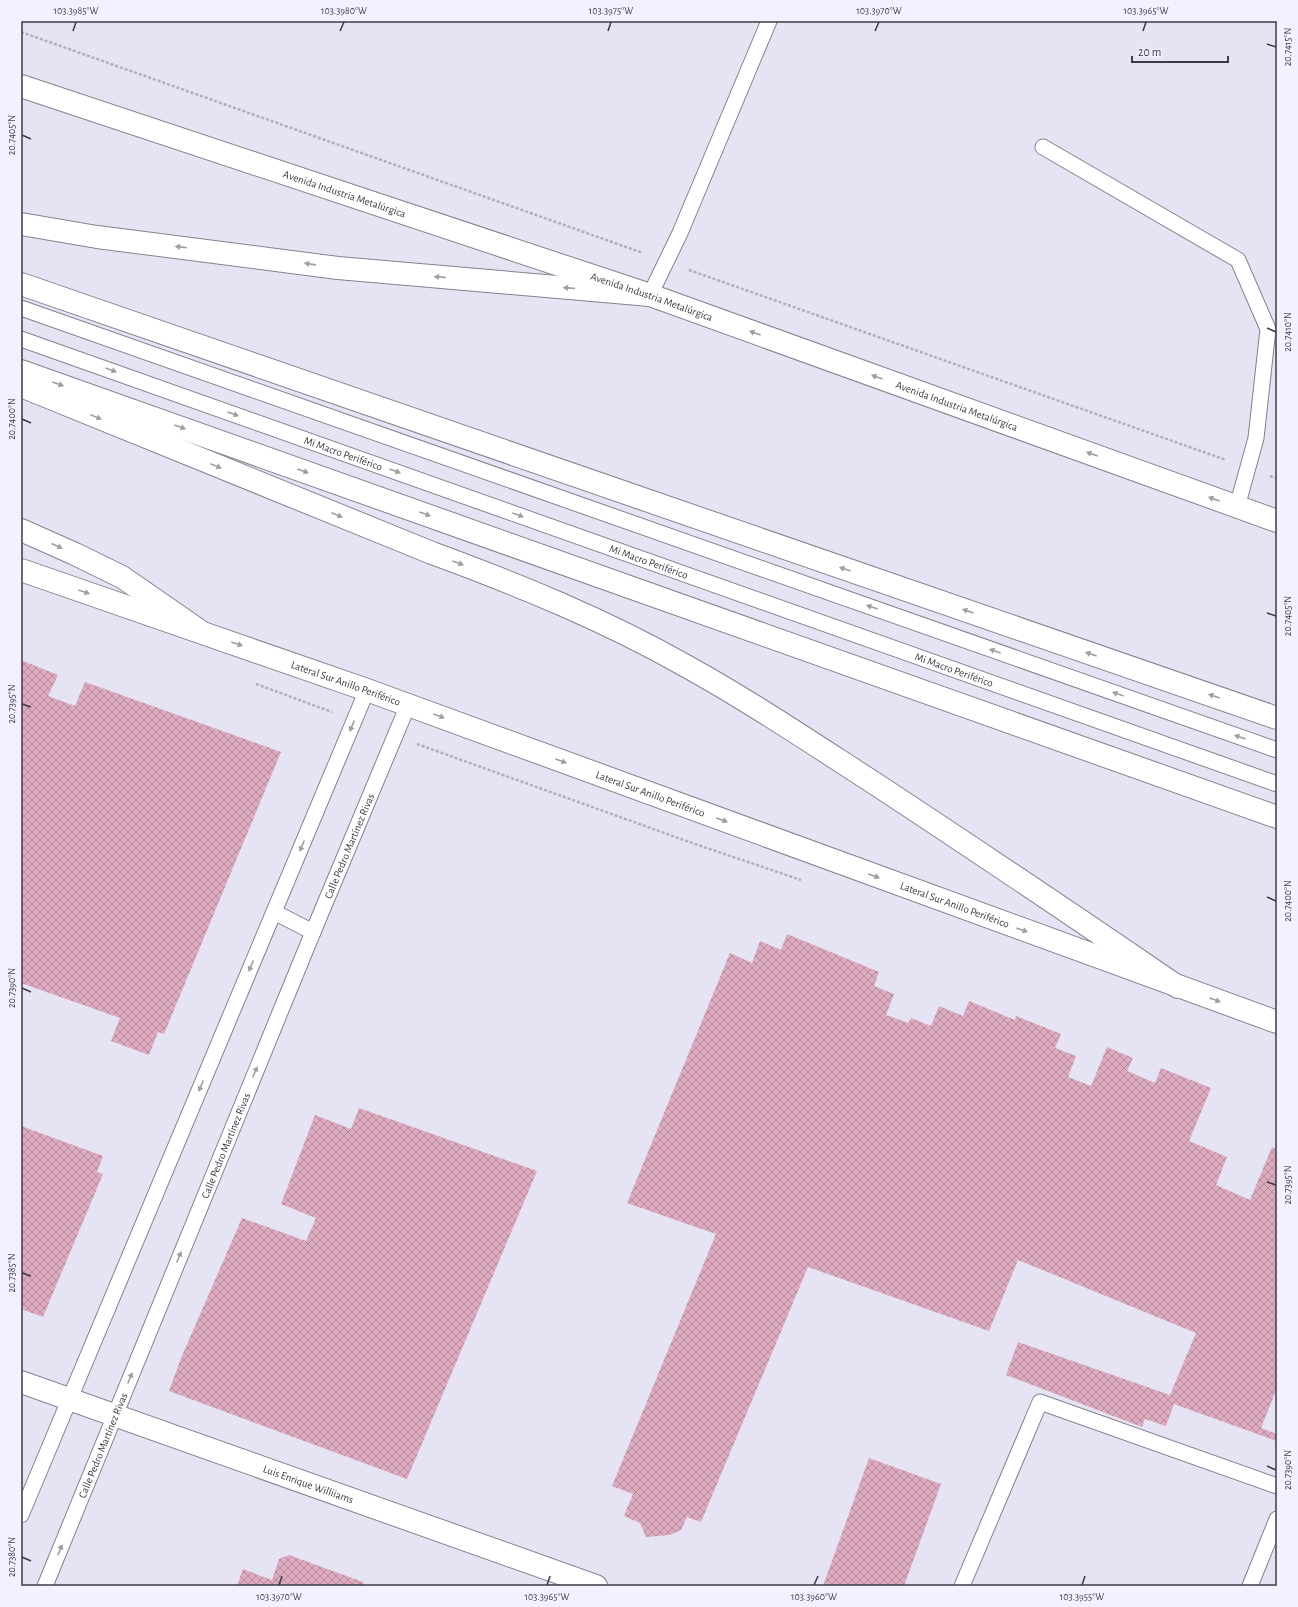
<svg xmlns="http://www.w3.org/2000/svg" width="1298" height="1607" viewBox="0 0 1298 1607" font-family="'Alegreya Sans',sans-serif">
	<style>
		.building { fill: url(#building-cross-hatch) }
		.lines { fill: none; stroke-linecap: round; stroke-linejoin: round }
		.lane-casing { stroke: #848291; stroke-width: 17 }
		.street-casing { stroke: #848291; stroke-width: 24 }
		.secondary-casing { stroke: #848291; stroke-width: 24 }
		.primary-casing { stroke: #848291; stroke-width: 24 }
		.highway-casing { stroke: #848291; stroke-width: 24 }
		.path { stroke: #b0aebc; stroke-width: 2.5; stroke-dasharray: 3 2; stroke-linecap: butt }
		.lane { stroke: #fff; stroke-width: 15 }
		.street { stroke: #fff; stroke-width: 22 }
		.secondary { stroke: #fff; stroke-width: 22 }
		.primary { stroke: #fff; stroke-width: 22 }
		.highway { stroke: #fff; stroke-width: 22 }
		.oneway { fill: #9e9da0 }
		.ticks { fill: none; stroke: #3c3b42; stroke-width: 1.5 }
		.labels { text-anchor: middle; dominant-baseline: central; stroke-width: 3; stroke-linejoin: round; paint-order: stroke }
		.street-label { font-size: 11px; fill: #3c3b42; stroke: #f3f1ff }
		.neatline { fill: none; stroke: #3c3b42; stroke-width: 1.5 }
		.ticks-label { font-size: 10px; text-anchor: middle; fill: #3c3b42 }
	</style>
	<defs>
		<pattern id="building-cross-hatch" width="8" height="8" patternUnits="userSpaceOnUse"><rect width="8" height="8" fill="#deaabf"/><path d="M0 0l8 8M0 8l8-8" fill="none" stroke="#b58c9d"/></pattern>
	</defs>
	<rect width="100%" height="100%" fill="#e6e3f4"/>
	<g class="building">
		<polygon points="21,660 58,675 48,696 75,706 85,682 281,752 164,1034 158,1032 149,1055 111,1041 120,1018 21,983"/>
		<polygon points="787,934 879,972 874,986 894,994 886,1015 908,1023 911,1018 931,1026 939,1006 963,1016 969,1001 1015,1020 1016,1016 1061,1034 1055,1048 1076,1056 1068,1077 1091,1086 1107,1047 1133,1058 1127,1071 1155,1083 1161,1068 1211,1088 1189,1141 1227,1157 1216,1185 1250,1200 1272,1147 1277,1149 1277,1388 1261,1428 1277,1434 1277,1441 1174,1404 1166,1426 1145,1419 1142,1427 1006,1375 1018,1342 1170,1395 1196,1333 1018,1260 989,1331 808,1267 701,1522 687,1517 681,1530 670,1535 646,1537 640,1523 624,1516 633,1494 612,1486 716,1234 627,1203 730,953 752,963 760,941 781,950"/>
		<polygon points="359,1108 537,1171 407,1479 169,1391 181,1358 242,1218 306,1241 316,1218 281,1204 315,1115 351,1129"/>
		<polygon points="21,1126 103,1156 97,1172 103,1174 43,1317 21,1309"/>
		<polygon points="869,1458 941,1484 904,1586 823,1586"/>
		<polygon points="289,1555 363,1582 365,1586 237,1586 243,1569 272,1580 279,1559"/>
	</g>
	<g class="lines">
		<g class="lane-casing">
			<g id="lane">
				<polyline points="1043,147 1238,260 1268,329 1256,438 1237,507"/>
				<polyline points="650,295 680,233 769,21"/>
				<polyline points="21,308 1277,750"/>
				<path id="s1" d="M21,339l1256,445"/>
				<polyline points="274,912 313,932"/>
				<polyline points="21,1515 367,690"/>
				<path id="s2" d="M45,1586l268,-654 95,-227"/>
				<polyline points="962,1586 1040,1402 1277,1486"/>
				<polyline points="1250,1586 1277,1519"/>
			</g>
		</g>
		<g class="street-casing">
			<g id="street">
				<path id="s3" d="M21,1382l575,204"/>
			</g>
		</g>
		<g class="secondary-casing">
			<g id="secondary">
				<path id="s4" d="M21,86l629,209 627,226"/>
				<path id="s5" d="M21,570l346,120 910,332"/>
			</g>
		</g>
		<g class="primary-casing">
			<polyline id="primary" points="21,530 75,554 122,577 200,631"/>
		</g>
		<g class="highway-casing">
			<g id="highway">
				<polyline points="21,224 97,237 338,268 650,295"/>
				<polyline points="21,284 1277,718"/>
				<polyline points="21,371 1277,817"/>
				<path d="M21,386l411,167c87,32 173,67 254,113 65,36 126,77 188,117 102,67 203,135 304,204"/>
			</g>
		</g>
		<g class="path">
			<polyline points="21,32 643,253"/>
			<polyline points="689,270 1226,460"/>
			<polyline points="1270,476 1277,479"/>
			<polyline points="256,684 332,712"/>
			<polyline points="417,744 695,844 801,880"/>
		</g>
		<use href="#lane" class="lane"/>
		<use href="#street" class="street"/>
		<use href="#secondary" class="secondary"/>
		<use href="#primary" class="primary"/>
		<use href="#highway" class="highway"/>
	</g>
	<defs><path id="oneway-solid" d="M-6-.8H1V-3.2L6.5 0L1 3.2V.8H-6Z"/></defs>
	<g class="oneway">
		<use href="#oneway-solid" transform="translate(181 247) rotate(-173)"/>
		<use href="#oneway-solid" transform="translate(310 264) rotate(-172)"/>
		<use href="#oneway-solid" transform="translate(440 277) rotate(-175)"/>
		<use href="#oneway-solid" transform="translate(569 288) rotate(-175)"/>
		<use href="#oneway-solid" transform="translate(755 333) rotate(-160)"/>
		<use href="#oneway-solid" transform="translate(111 370) rotate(20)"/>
		<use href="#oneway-solid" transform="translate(877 377) rotate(-160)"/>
		<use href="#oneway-solid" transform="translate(58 384) rotate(20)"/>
		<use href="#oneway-solid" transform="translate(233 414) rotate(20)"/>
		<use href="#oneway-solid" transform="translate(96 417) rotate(22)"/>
		<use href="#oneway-solid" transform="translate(180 427) rotate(20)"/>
		<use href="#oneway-solid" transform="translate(1092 454) rotate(-160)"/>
		<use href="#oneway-solid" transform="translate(216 466) rotate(22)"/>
		<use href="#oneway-solid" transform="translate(303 471) rotate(20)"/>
		<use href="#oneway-solid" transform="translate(395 471) rotate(20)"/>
		<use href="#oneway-solid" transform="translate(1214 499) rotate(-160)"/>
		<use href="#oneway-solid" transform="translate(425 514) rotate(20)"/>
		<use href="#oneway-solid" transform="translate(337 515) rotate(22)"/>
		<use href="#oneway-solid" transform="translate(518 515) rotate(20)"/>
		<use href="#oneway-solid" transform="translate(57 546) rotate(24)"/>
		<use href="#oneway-solid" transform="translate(458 563) rotate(20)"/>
		<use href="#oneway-solid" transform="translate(845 569) rotate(-161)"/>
		<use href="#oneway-solid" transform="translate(84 592) rotate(19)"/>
		<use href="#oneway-solid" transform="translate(872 607) rotate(-161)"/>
		<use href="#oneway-solid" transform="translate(968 611) rotate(-161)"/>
		<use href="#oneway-solid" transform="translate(237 644) rotate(19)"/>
		<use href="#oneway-solid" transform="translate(995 651) rotate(-161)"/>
		<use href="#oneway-solid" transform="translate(1091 654) rotate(-161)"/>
		<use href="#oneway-solid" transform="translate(1118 694) rotate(-161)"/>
		<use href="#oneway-solid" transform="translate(1214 696) rotate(-161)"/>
		<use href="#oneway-solid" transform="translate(439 716) rotate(20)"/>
		<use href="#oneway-solid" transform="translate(352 726) rotate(113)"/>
		<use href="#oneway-solid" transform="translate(1240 737) rotate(-161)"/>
		<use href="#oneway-solid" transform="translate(561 761) rotate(20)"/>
		<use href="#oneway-solid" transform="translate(722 820) rotate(20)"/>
		<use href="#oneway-solid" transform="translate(302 846) rotate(113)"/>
		<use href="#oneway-solid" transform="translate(874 876) rotate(20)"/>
		<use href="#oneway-solid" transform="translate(1022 930) rotate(20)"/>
		<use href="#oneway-solid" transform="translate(251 966) rotate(113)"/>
		<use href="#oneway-solid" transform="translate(1215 1000) rotate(20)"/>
		<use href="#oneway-solid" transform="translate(255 1072) rotate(-68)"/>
		<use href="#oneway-solid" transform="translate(201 1086) rotate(113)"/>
		<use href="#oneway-solid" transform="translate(179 1257) rotate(-68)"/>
		<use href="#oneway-solid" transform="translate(130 1378) rotate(-68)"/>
		<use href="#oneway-solid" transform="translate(60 1550) rotate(-68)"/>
	</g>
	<path class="ticks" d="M73,31l3,-9M340,31l4,-9M608,31l3,-9M875,31l4,-9M1143,31l3,-9M1267,44l9,3M22,135l9,4M1267,328l9,4M22,419l9,4M1267,613l9,3M22,704l9,3M1267,897l9,4M22,988l9,4M1267,1182l9,3M22,1273l9,3M1267,1466l9,4M22,1557l9,4M279,1585l3,-9M547,1585l3,-9M814,1585l4,-9M1082,1585l3,-9"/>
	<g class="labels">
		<g class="street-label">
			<text stroke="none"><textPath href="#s4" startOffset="341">Avenida Industria Metalúrgica</textPath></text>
			<text stroke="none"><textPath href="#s4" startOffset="665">Avenida Industria Metalúrgica</textPath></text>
			<text stroke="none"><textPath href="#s4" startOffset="989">Avenida Industria Metalúrgica</textPath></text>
			<text stroke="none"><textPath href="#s1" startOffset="342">Mi Macro Periférico</textPath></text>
			<text stroke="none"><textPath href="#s1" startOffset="666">Mi Macro Periférico</textPath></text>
			<text stroke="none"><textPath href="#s1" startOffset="990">Mi Macro Periférico</textPath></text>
			<text stroke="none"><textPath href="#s5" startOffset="344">Lateral Sur Anillo Periférico</textPath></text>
			<text stroke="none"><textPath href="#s5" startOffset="668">Lateral Sur Anillo Periférico</textPath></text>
			<text stroke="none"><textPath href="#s2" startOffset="800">Calle Pedro Martínez Rivas</textPath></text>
			<text stroke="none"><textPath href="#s5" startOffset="992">Lateral Sur Anillo Periférico</textPath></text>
			<text stroke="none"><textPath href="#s2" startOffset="476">Calle Pedro Martínez Rivas</textPath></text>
			<text stroke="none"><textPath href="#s2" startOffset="152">Calle Pedro Martínez Rivas</textPath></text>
			<text stroke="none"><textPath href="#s3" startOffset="305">Luis Enrique Williiams</textPath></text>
		</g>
	</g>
	<rect width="1298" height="1607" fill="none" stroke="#f3f1ff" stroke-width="44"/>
	<path d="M1132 56v6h96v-6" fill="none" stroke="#3c3b42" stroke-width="2"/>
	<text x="1138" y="56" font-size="12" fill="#3c3b42" stroke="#f3f1ff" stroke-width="3" paint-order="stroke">20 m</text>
	<rect x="22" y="22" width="1254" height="1563" class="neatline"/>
	<g class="ticks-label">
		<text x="76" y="14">103.3985°W</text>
		<text x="344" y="14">103.3980°W</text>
		<text x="611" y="14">103.3975°W</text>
		<text x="879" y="14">103.3970°W</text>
		<text x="1146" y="14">103.3965°W</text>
		<text transform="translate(1287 47) rotate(-90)" y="4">20.7415°N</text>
		<text transform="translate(11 135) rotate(-90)" y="4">20.7405°N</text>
		<text transform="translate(1287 332) rotate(-90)" y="4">20.7410°N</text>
		<text transform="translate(11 419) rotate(-90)" y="4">20.7400°N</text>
		<text transform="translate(1287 616) rotate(-90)" y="4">20.7405°N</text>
		<text transform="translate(11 704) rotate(-90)" y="4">20.7395°N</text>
		<text transform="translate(1287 901) rotate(-90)" y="4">20.7400°N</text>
		<text transform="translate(11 988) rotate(-90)" y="4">20.7390°N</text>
		<text transform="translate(1287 1185) rotate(-90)" y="4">20.7395°N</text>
		<text transform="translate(11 1273) rotate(-90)" y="4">20.7385°N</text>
		<text transform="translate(1287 1470) rotate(-90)" y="4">20.7390°N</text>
		<text transform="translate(11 1557) rotate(-90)" y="4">20.7380°N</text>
		<text x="279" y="1600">103.3970°W</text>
		<text x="547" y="1600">103.3965°W</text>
		<text x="814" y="1600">103.3960°W</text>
		<text x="1082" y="1600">103.3955°W</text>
	</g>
</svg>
